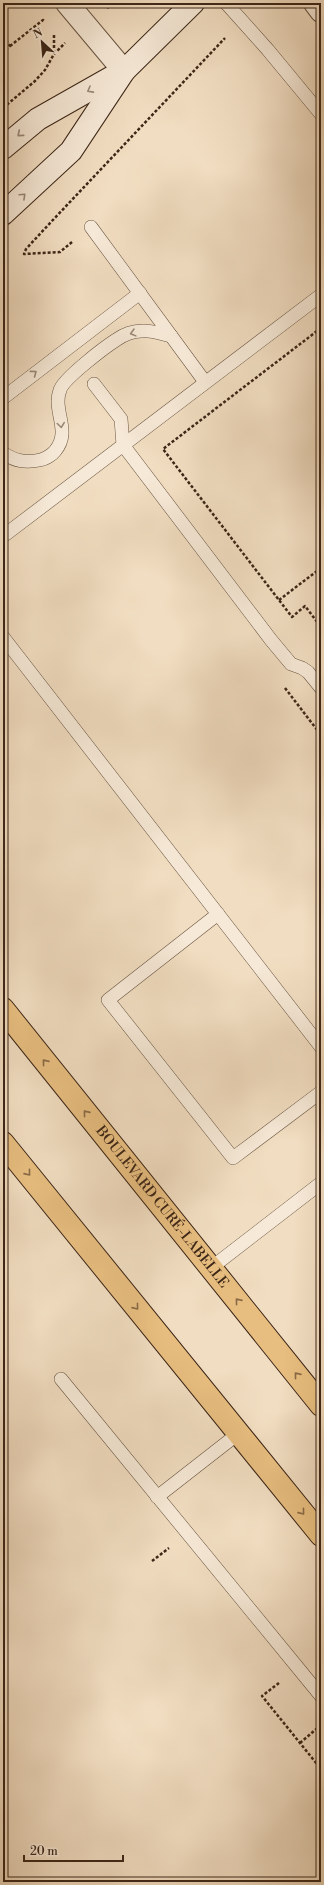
<svg xmlns="http://www.w3.org/2000/svg" width="324" height="1885" viewBox="0 0 324 1885" font-family="'Libre Bodoni',serif">
	<style>
		.lines { fill: none; stroke-linecap: round; stroke-linejoin: round }
		.service-casing { stroke: #695442; stroke-width: 14 }
		.minor-casing { stroke: #695442; stroke-width: 24 }
		.secondary-casing { stroke: #3c2617; stroke-width: 24 }
		.primary-casing { stroke: #3c2617; stroke-width: 24 }
		.path { stroke: #3c2617; stroke-width: 2.5; stroke-dasharray: 3 2; stroke-linecap: butt }
		.service { stroke: #f6e9d7; stroke-width: 13 }
		.minor { stroke: #f6e9d7; stroke-width: 22 }
		.secondary { stroke: #f6e9d7; stroke-width: 22 }
		.primary { stroke: #e8be80; stroke-width: 22 }
		.oneway { stroke: #987 }
		.oneway2 { stroke: #896a46 }
		.labels { text-anchor: middle; dominant-baseline: central; stroke-width: 3.5; stroke-linejoin: round; paint-order: stroke }
		.street-label { font-size: 14px; fill: #3c2617; stroke: #f6e9d7 }
	</style>
	<rect width="100%" height="100%" fill="#f1ddc1"/>
	<filter id="stains"><feTurbulence type="fractalNoise" baseFrequency=".005" numOctaves="4"/><feColorMatrix values="0 0 0 0 .2 0 0 0 0 .09 0 0 0 0 .02 0 0 0 .5 -.17"/></filter>
	<radialGradient id="worn" r=".72"><stop offset=".6" stop-color="#630" stop-opacity="0"/><stop offset="1" stop-color="#630" stop-opacity=".3"/></radialGradient>
	<g class="lines">
		<g class="service-casing">
			<g id="service">
				<polyline points="226,3 268,50 321,114"/>
				<polyline points="91,227 205,382"/>
				<polyline points="94,384 121,419 123,445 271,640 291,664 302,668 308,672 321,688"/>
				<polyline points="3,398 140,293"/>
				<path d="M3,453c12,8 22,10 37,7 5,-1 12,-5 15,-9 17,-20 -3,-40 5,-61 3,-11 45,-43 56,-50 7,-5 17,-9 26,-9 9,-1 20,3 29,5"/>
				<polyline points="3,529 6,534 321,295"/>
				<polyline points="3,637 321,1047"/>
				<polyline points="218,914 108,1000 233,1158 321,1092"/>
				<polyline points="211,1268 321,1183"/>
				<polyline points="61,1379 321,1696"/>
				<polyline points="157,1497 239,1433"/>
			</g>
		</g>
		<g class="minor-casing">
			<g id="minor">
				<polyline points="67,3 124,71"/>
				<polyline points="315,3 321,11"/>
			</g>
		</g>
		<g class="secondary-casing">
			<g id="secondary">
				<polyline points="3,148 38,119 121,72"/>
				<polyline points="3,214 71,151 124,71 193,3"/>
			</g>
		</g>
		<g class="primary-casing">
			<g id="primary">
				<path id="s1" d="M3,1009l318,396"/>
				<polyline points="3,1143 321,1535"/>
			</g>
		</g>
		<g class="path">
			<polyline points="107,8 113,3"/>
			<polyline points="54,35 54,53"/>
			<polyline points="3,36 10,46 3,51"/>
			<polyline points="10,46 43,20 44,21"/>
			<polyline points="3,108 35,81 45,70 54,54 65,43"/>
			<polyline points="72,242 60,252 24,254 26,249 51,222 225,38"/>
			<polyline points="321,328 163,449 292,617 305,606 321,627"/>
			<polyline points="279,600 321,568"/>
			<polyline points="285,688 321,735"/>
			<polyline points="152,1561 169,1548"/>
			<polyline points="279,1683 262,1696 321,1769"/>
			<polyline points="300,1743 321,1725"/>
		</g>
		<use href="#service" class="service"/>
		<use href="#minor" class="minor"/>
		<use href="#secondary" class="secondary"/>
		<use href="#primary" class="primary"/>
	</g>
	<defs><path id="oneway-chevron" d="M-2-3.5L2.5 0L-2 3.5" fill="none" stroke-width="1.6" stroke-linecap="round" stroke-linejoin="round"/></defs>
	<g class="oneway">
		<use href="#oneway-chevron" transform="translate(90 90) rotate(151)"/>
		<use href="#oneway-chevron" transform="translate(20 134) rotate(140)"/>
		<use href="#oneway-chevron" transform="translate(23 196) rotate(-43)"/>
		<use href="#oneway-chevron" transform="translate(133 333) rotate(165)"/>
		<use href="#oneway-chevron" transform="translate(34 373) rotate(-37)"/>
		<use href="#oneway-chevron" transform="translate(61 425) rotate(82)"/>
	</g>
	<g class="oneway2">
		<use href="#oneway-chevron" transform="translate(45 1062) rotate(-129)"/>
		<use href="#oneway-chevron" transform="translate(86 1113) rotate(-129)"/>
		<use href="#oneway-chevron" transform="translate(28 1173) rotate(51)"/>
		<use href="#oneway-chevron" transform="translate(238 1301) rotate(-129)"/>
		<use href="#oneway-chevron" transform="translate(136 1307) rotate(51)"/>
		<use href="#oneway-chevron" transform="translate(297 1375) rotate(-129)"/>
		<use href="#oneway-chevron" transform="translate(302 1512) rotate(51)"/>
	</g>
	<g class="labels">
		<g class="street-label">
			<text stroke="none"><textPath href="#s1" startOffset="254">BOULEVARD CURÉ-LABELLE</textPath></text>
		</g>
	</g>
	<rect width="324" height="1885" fill="none" stroke="#f1ddc1" stroke-width="16"/>
	<rect x="4" y="4" width="316" height="1877" fill="none" stroke="#3c2617" stroke-width="2"/>
	<rect x="8" y="8" width="308" height="1869" fill="none" stroke="#3c2617"/>
	<g transform="translate(42 42) rotate(334)" stroke="#f6e9d7" stroke-width="3" paint-order="stroke">
	<path d="M0-3L7 15L0 10L-7 15Z" fill="#3c2617"/>
	<text y="-6" font-size="11" font-weight="bold" text-anchor="middle" fill="#3c2617">N</text>
	</g>
	<path d="M24 1855v6h99v-6" fill="none" stroke="#3c2617" stroke-width="2"/>
	<text x="30" y="1855" font-size="12" fill="#3c2617" stroke="#f6e9d7" stroke-width="3" paint-order="stroke">20 m</text>
	<rect width="100%" height="100%" filter="url(#stains)"/>
	<rect width="100%" height="100%" fill="url(#worn)"/>
</svg>
